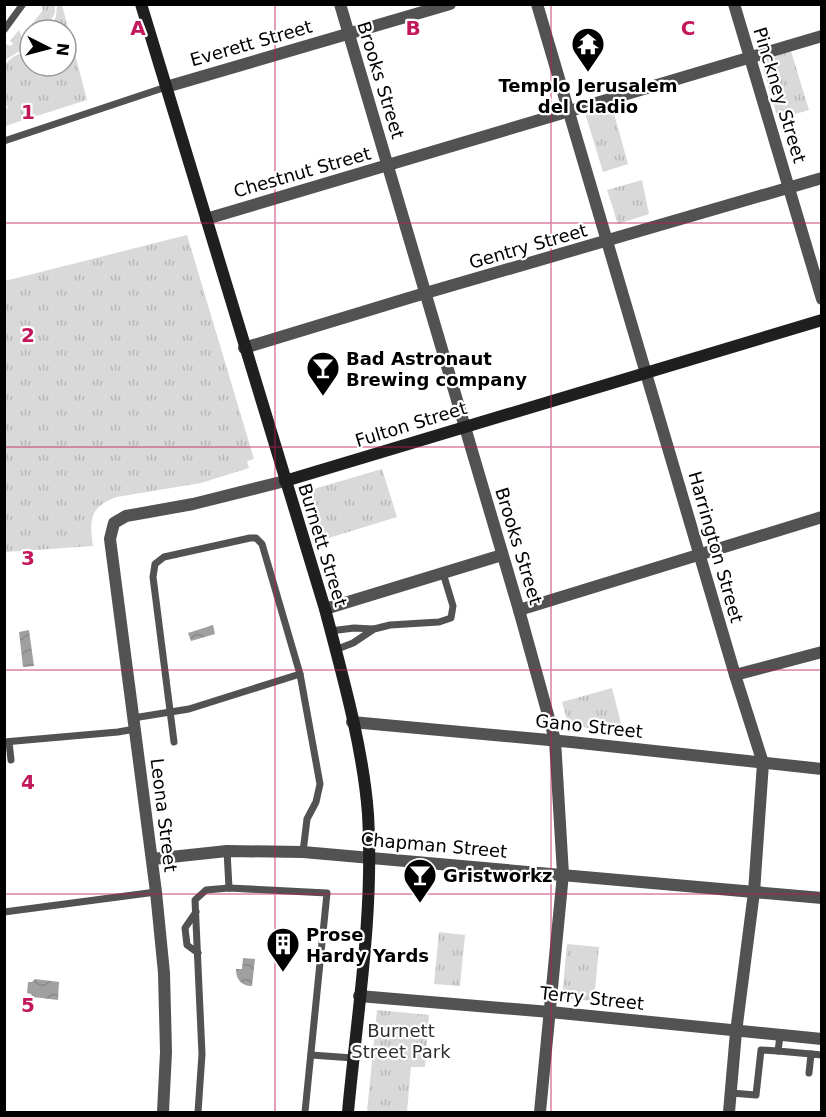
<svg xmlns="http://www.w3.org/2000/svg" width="826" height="1117" viewBox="0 0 826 1117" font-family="'DejaVu Sans',sans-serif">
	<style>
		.grass { fill: url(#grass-tufts) }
		.pitch { fill: #d9d9d9 }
		.water { fill: url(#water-waves) }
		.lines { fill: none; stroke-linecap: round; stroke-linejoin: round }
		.lane { stroke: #525252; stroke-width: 7 }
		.street { stroke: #525252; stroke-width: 12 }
		.secondary { stroke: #1f1f1f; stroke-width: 12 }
		.grid { fill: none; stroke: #c2185b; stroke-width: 1.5; stroke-opacity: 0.55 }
		.labels { text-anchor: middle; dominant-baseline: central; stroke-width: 4.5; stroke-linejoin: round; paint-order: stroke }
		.street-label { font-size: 18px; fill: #000; stroke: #fff }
		.poi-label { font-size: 18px; font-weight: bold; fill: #000; stroke: #fff; text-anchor: start }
		.park-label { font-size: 18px; fill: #303030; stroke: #fff }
		.grid-label { font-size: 20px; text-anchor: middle; font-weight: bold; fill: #c2185b; stroke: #fff; stroke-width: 4.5; stroke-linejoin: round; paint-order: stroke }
	</style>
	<defs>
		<pattern id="grass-tufts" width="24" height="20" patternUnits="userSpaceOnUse" patternTransform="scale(1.5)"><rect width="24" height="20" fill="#d9d9d9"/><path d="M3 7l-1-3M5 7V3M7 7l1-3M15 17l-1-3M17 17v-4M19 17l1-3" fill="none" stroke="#b8b8b8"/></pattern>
		<pattern id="water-waves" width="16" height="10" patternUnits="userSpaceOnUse" patternTransform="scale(1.5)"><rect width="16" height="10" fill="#a0a0a0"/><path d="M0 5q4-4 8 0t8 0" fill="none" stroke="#888"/></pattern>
	</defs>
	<rect width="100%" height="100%" fill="#fff"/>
	<g class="grass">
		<polygon points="41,5 55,5 55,13 45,30 30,30 29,45 24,34 43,10"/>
		<polygon points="57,5 62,5 87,100 5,126 5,109 8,108 5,103 5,64 13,57 30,48 30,66 66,66 66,30 48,30 56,17"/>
		<polygon points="19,30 26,47 5,60 5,44 11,46 13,43 10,41"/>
		<polygon points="791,51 809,110 778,119 763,69 769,67 766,59"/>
		<polygon points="609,105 613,110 628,164 603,172 585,113"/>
		<polygon points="642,180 649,214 618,224 607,190"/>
		<path d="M187,235l67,224 -7,2 2,7 -48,15 -84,14c-27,9 -28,23 -24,49l-88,6v-271z"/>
		<polygon points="382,469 397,517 322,540 307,491"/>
		<polygon points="612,688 623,731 569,726 562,702"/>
		<polygon points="439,932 465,935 460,986 434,984"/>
		<polygon points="567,944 599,947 594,1001 562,998"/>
		<polygon points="377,1010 429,1015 425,1067 411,1067 407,1112 367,1112"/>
	</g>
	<polygon class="pitch" points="387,1015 414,1018 412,1034 385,1031"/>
	<g class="water">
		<polygon points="213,625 215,634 191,641 188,633"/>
		<polygon points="29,630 34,666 23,667 19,632"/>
		<path d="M243,958l12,1 -3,27c-11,0 -16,-7 -16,-17h6z"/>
		<polygon points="35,979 59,982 58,1000 33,997 31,994 27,993 28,982 32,982"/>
	</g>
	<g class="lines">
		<g class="lane">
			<polyline points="4,30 23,4"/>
			<polyline points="4,141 166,87"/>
			<polyline points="330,631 354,628 373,629"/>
			<polyline points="335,650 353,643 374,629 390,625 439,622 451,618 453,606 443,573"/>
			<polyline points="133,718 189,709 300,674"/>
			<polyline points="4,742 118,732 135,729"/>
			<polyline points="9,742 11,760"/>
			<polyline points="174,742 153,577 155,564 164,557 250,538 256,538 262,544 300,674 320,784 316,802 307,819 303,852"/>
			<polyline points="227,851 229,888"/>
			<polyline points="4,912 156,892"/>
			<polyline points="196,912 185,928 187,945 198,953"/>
			<polyline points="780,1036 778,1051 811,1054"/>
			<polyline points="311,1055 353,1058"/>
			<polyline points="809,1073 811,1054 822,1055"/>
			<polyline points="731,1093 756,1095 761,1050 778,1051"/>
			<polyline points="198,1112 202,1054 195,900 206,890 229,888 327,893 305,1112"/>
		</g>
		<g class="street">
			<polyline points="340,4 519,610 555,740 563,874 540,1112"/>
			<polyline points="537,4 735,675 763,763 754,892 736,1032 729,1112"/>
			<polyline points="734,4 822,299"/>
			<polyline points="166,87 450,4"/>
			<polyline points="206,219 822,36"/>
			<polyline points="244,348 412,297 822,178"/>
			<polyline points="325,609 502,555"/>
			<polyline points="519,610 822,517"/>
			<polyline points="735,675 822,652"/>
			<polyline points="352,722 571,742 822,769"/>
			<polyline points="152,859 227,851 303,852 822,898"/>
			<polyline points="359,996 550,1012 822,1039"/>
			<polyline points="163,1112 166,1052 164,973 156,892 110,539 114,523 126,516 193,504 285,481"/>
		</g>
		<g class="secondary">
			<path d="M141,4l184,605c17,65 38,138 43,205 6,99 -11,200 -20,298"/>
			<polyline points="285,481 822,320"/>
		</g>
	</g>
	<path class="grid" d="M275,4v1108M551,4v1108M4,223h818M4,447h818M4,670h818M4,894h818"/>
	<defs>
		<g id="temple-pin" transform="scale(1.725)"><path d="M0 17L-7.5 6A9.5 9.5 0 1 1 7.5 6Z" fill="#000" stroke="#fff"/><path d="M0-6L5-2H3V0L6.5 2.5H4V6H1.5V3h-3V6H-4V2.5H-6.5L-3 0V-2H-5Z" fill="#fff"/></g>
		<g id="bar-pin" transform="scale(1.725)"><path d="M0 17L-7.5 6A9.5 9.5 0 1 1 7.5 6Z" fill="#000" stroke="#fff"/><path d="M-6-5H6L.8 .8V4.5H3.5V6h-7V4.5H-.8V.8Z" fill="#fff"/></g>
		<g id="building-pin" transform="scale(1.725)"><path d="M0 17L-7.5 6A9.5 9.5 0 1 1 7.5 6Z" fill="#000" stroke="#fff"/><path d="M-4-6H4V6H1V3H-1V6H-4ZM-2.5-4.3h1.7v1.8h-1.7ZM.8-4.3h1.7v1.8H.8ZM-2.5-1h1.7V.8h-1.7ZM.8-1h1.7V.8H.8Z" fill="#fff"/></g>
	</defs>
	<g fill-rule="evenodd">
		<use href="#temple-pin" x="588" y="44"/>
		<use href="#bar-pin" x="323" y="368"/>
		<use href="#bar-pin" x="420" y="875"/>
		<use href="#building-pin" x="283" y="944"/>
	</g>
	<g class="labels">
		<g class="street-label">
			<text transform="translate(251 43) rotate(-16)">Everett Street</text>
			<text transform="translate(381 80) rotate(73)">Brooks Street</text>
			<text transform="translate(780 95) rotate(73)">Pinckney Street</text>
			<text transform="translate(302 172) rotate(-16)">Chestnut Street</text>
			<text transform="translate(528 246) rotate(-16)">Gentry Street</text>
			<text transform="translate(411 424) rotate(-17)">Fulton Street</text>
			<text transform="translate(323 545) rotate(73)">Burnett Street</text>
			<text transform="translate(519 546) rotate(73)">Brooks Street</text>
			<text transform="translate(716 547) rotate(74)">Harrington Street</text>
			<text transform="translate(589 726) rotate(6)">Gano Street</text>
			<text transform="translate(164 815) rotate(83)">Leona Street</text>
			<text transform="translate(434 845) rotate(5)">Chapman Street</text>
			<text transform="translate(592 998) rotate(6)">Terry Street</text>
		</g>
		<g class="poi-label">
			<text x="588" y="85" text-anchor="middle">Templo Jerusalem<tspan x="588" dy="21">del Cladio</tspan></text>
			<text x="346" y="358">Bad Astronaut<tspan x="346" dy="21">Brewing company</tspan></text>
			<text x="443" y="875">Gristworkz</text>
			<text x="306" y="934">Prose<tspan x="306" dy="21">Hardy Yards</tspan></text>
		</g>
		<g class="park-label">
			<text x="401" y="1030">Burnett<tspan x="401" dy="21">Street Park</tspan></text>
		</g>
	</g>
	<g class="grid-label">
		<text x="138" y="35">A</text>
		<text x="413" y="35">B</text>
		<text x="688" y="35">C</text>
		<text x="28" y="119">1</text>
		<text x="28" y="342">2</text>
		<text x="28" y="565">3</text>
		<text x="28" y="789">4</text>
		<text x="28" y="1012">5</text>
	</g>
	<rect width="826" height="1117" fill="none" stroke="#000000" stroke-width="12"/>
	<g transform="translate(48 48) rotate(96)"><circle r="28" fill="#ffffff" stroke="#999999" stroke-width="1.5"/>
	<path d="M0-4.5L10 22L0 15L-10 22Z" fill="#000000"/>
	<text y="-9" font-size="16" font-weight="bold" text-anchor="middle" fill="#000000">N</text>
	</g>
</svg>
